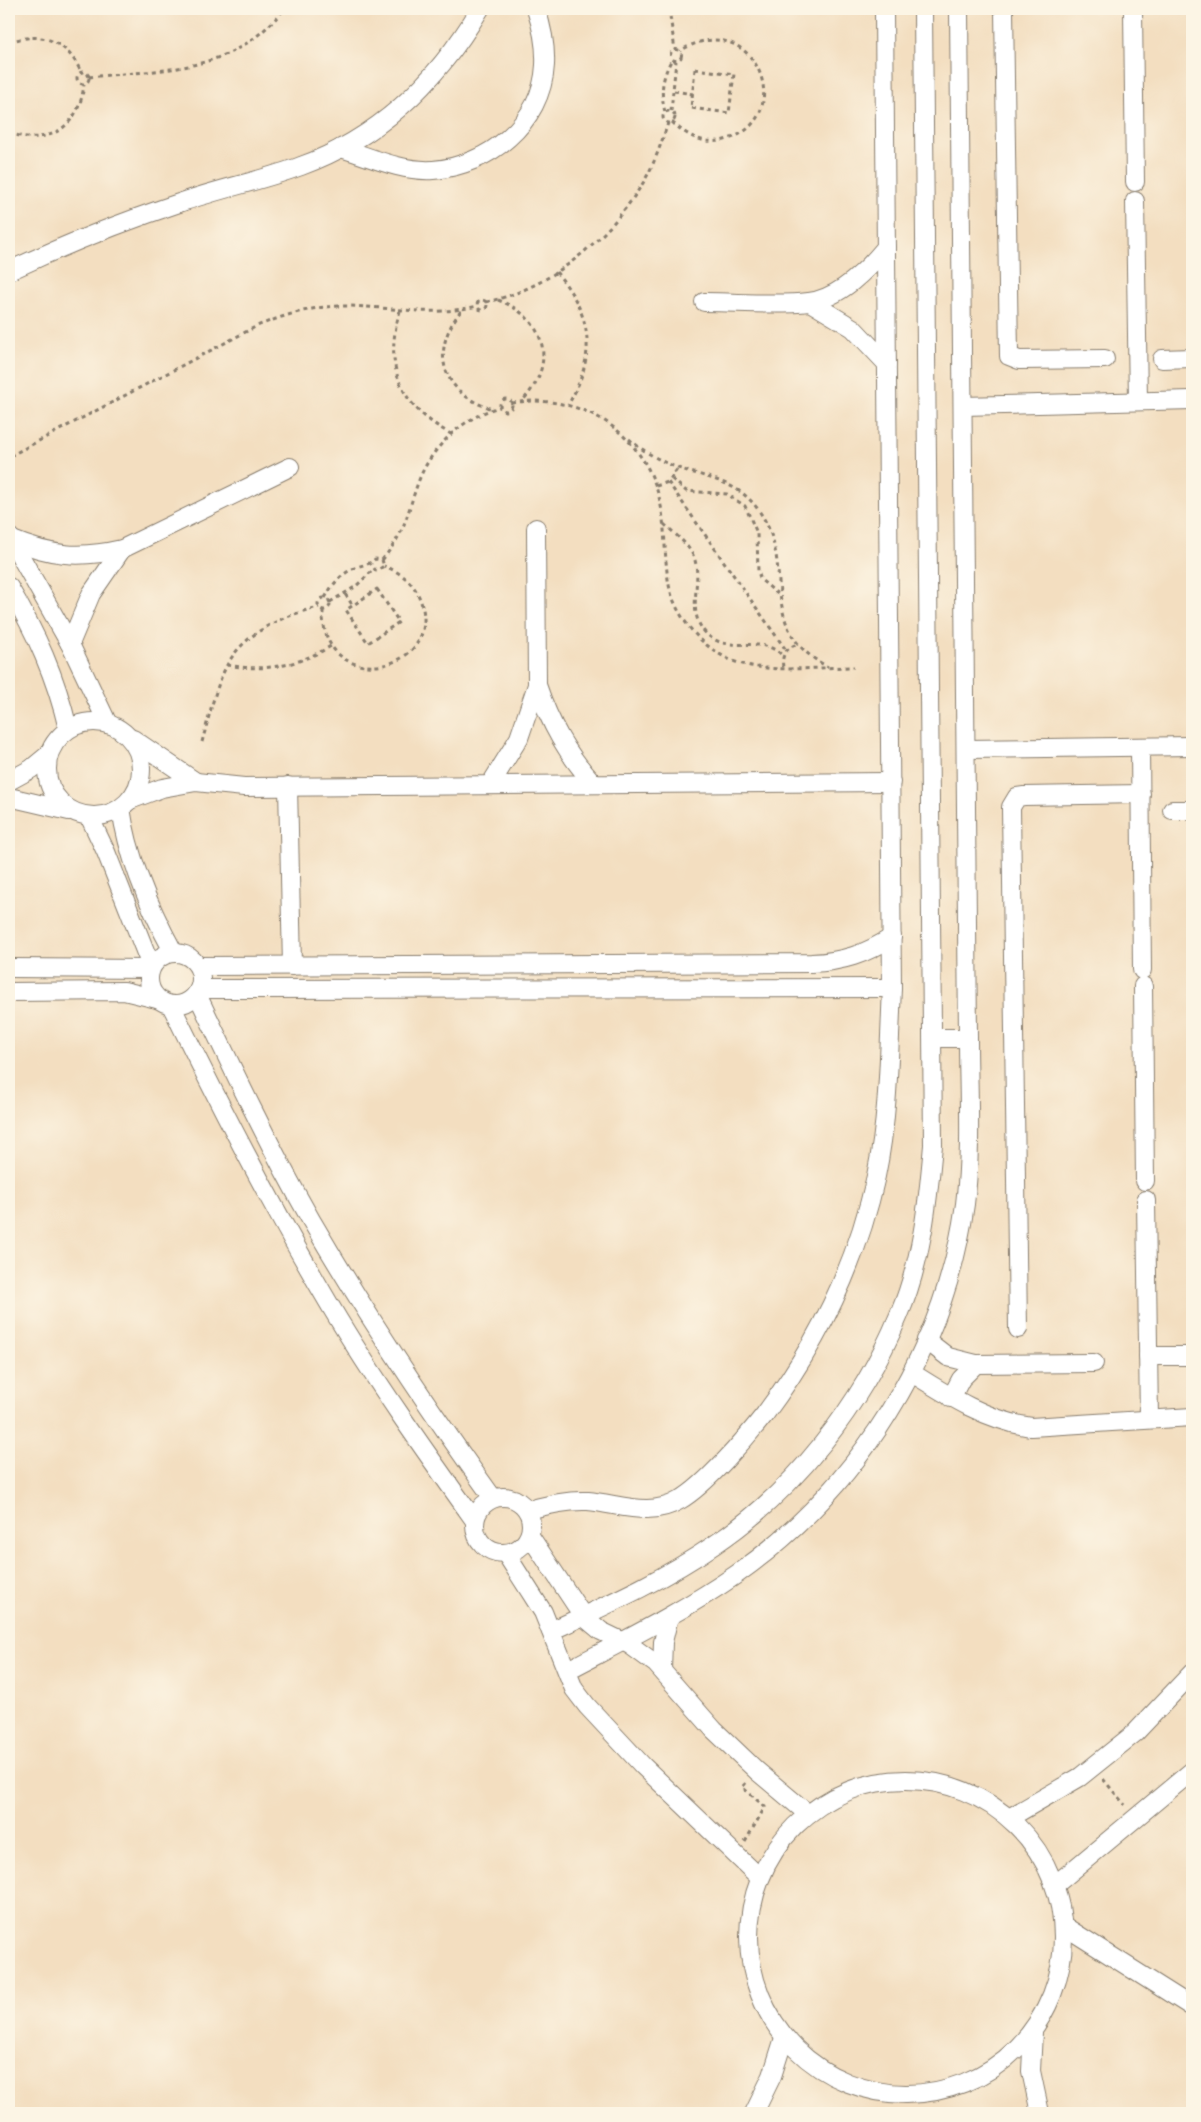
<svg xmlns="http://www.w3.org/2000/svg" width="1201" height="2122" viewBox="0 0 1201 2122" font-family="Pangolin,sans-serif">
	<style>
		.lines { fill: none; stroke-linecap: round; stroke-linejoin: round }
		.minor-casing { stroke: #887d6e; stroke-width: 20 }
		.path { stroke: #887d6e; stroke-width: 3; stroke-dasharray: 4 4; stroke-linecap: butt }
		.minor { stroke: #fff; stroke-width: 18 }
	</style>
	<rect width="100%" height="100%" fill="#fcf5e5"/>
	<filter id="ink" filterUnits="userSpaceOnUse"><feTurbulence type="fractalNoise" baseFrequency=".02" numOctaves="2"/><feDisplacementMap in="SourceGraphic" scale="10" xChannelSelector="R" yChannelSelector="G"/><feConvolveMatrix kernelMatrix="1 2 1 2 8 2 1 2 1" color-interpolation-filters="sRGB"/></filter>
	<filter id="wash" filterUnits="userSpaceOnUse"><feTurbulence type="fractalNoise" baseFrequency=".0096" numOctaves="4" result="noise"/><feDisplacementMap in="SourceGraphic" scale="20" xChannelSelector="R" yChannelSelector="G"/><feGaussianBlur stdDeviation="1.12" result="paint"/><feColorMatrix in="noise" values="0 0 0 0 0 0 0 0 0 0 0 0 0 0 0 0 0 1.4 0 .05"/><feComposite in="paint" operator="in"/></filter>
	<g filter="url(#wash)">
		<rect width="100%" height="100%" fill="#f3dec0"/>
	</g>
	<g filter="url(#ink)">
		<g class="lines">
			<g class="minor-casing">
				<g id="minor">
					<polyline points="1004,9 1009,356 1019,360 1105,359"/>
					<polyline points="1133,9 1135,182"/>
					<path d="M341,148c29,9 61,24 92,22 55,-4 109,-47 112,-105 1,-20 -3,-38 -9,-56"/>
					<polyline points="1135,201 1138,401"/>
					<path d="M9,271c57,-27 116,-50 176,-70 38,-13 79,-21 116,-35 80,-29 137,-86 179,-157"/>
					<path d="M704,302c34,0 71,4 105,0 31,-4 58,-32 77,-55"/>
					<polyline points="810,302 853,328 887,364"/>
					<polyline points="1162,359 1192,358"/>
					<polyline points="963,406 1192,400"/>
					<polyline points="9,536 70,644 108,724"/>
					<path d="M10,539c41,17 69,20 112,10l168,-82"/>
					<path d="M9,587c27,46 47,90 59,142"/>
					<polyline points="70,644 91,594 122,549"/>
					<path d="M537,685c13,39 30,69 57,99"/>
					<circle cx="94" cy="769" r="47"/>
					<polyline points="133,739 196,782"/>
					<polyline points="1140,747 1142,970"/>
					<polyline points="966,749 1192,746"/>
					<polyline points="9,781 31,769 48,755"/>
					<polyline points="490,785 519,738 537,685 536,528"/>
					<polyline points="288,786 292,966"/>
					<polyline points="9,797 69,811"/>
					<polyline points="130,800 162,788 196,782 244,787 891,782"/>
					<path d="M121,808c7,50 29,101 53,145"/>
					<polyline points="1172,810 1192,810"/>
					<polyline points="89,816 106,852 151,966"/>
					<circle cx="175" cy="979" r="26"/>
					<path d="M198,966l613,-3c31,-1 55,-9 81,-26"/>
					<polyline points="9,968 150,969"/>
					<polyline points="1143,986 1145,1181"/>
					<polyline points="199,989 892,988"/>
					<polyline points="9,992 124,991 157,999"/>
					<path d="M197,994c36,76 72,152 114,226 56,96 117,188 182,278"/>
					<path d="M171,1005c50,103 102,204 160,302 44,74 94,144 144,214"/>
					<polyline points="933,1038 968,1038"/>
					<polyline points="1146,1200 1149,1419"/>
					<polyline points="1018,1329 1011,807 1017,797 1024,796 1141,794"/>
					<polyline points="926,1340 948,1357 976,1364 1094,1363"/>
					<polyline points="1148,1356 1192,1356"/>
					<path d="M912,1373c38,24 74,47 119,54l161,-10"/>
					<polyline points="951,1398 961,1379 976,1364"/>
					<circle cx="503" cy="1525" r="28"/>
					<path d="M528,1510c20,-5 39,-10 60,-9 32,3 62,17 92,-1 26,-15 66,-62 85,-86 53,-71 92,-150 111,-238 13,-61 13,-126 16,-188l-8,-979"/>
					<polyline points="530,1536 583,1616 601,1631 630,1645 656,1664 714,1730 757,1771 807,1813"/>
					<polyline points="506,1554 543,1612 574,1689 587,1706 643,1766 759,1877"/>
					<path d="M551,1631c56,-26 112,-51 163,-86 81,-54 148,-141 185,-230 23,-54 29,-113 34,-170l-10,-1136"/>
					<path d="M568,1670c57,-30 116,-59 169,-96 121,-85 208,-223 228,-370 7,-55 3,-112 3,-166l-9,-1029"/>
					<polyline points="662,1670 663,1642 669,1617"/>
					<circle cx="906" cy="1937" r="157"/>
					<polyline points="1009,1818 1080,1777 1135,1733 1192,1673"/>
					<polyline points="1055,1885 1192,1771"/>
					<polyline points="1064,1926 1192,2007"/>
					<polyline points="1033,2032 1031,2071 1040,2113"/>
					<polyline points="754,2113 772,2076 784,2038"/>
				</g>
			</g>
			<g class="path">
				<polyline points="432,9 433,9"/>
				<polyline points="669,9 675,50"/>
				<path d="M9,42c33,-11 57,-2 72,30"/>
				<circle cx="676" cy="55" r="5.5"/>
				<polygon points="695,69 734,74 729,113 691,108"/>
				<circle cx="83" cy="78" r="6"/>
				<path d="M89,77c76,-8 143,-3 195,-68"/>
				<polyline points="674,91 693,94"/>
				<circle cx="669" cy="117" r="6"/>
				<polyline points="671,111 676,61"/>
				<path d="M665,112c-5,-20 -3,-35 7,-53"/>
				<path d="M672,122c16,15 34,24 56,17 71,-22 26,-134 -48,-88"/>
				<path d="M9,133c41,14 71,-7 75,-49"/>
				<path d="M556,272c37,44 41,83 12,133"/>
				<circle cx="482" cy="305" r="5"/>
				<path d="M498,300c48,18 60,64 24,101"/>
				<path d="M486,302c66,-14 122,-63 157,-119 11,-18 18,-39 25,-60"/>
				<path d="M400,311c-17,55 0,96 51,123"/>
				<path d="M461,311c-33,41 -18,84 32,98"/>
				<circle cx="506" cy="405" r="6"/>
				<path d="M512,403c29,-5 58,0 84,13 34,18 58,52 65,90 5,26 3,53 8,79 7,33 33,63 64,76 33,13 84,6 121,6"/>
				<path d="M629,439c14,12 31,22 49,29 29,10 59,13 79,40 42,56 -4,120 71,159"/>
				<path d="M10,456l247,-130c28,-11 56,-20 86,-20 48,0 84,12 134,0"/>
				<polyline points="672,479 686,491 727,494 745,506 757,533 758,572 761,580 779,595"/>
				<polyline points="668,482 786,650"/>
				<polyline points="656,486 668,482 678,468"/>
				<path d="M664,524c10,9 22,18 29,31 11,24 -7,52 10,75 22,28 57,2 80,26"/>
				<path d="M382,560c25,-30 24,-45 37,-80 13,-34 46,-64 81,-73"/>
				<polygon points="377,589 399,622 368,643 346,610"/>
				<polyline points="345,594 353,606"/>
				<circle cx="324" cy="604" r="6"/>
				<path d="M325,598c8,-15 17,-25 32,-31 8,-3 12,-2 18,-8l7,1 2,6 -8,5 -5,-7"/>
				<polyline points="330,602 355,587 373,570"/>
				<path d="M323,610c-3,88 122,63 98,-8 -6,-19 -19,-29 -37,-36"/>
				<path d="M227,665c39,7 70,1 104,-19"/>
				<path d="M783,667c-2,-12 3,-19 15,-23"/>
				<path d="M202,742c7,-25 13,-54 25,-77 18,-33 57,-50 92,-58"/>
				<polyline points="1103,1779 1125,1805"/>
				<polyline points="745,1842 765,1807 742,1787 746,1783"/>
			</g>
			<use href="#minor" class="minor"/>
		</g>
	</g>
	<rect width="1201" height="2122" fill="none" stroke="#fcf5e5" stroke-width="30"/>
</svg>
